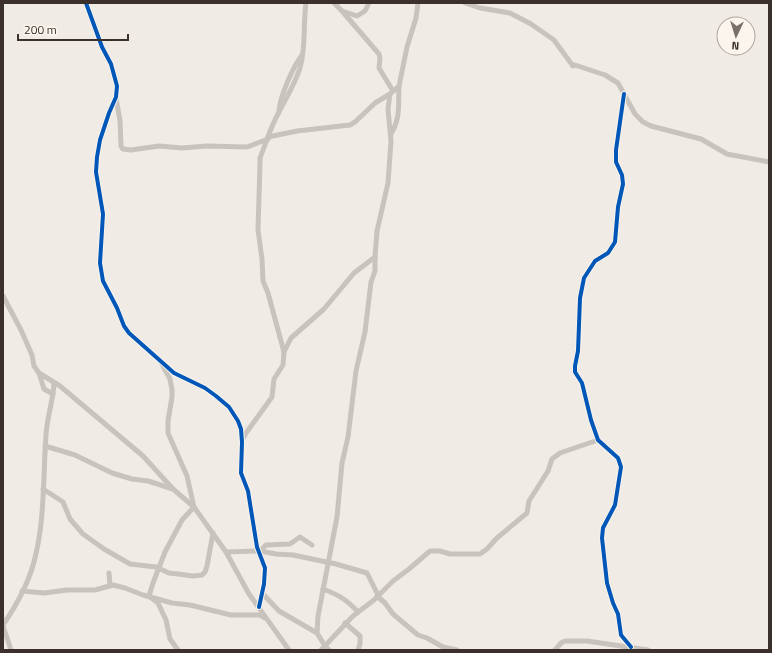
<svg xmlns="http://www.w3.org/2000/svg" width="772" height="653" viewBox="0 0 772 653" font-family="'Titillium Web',sans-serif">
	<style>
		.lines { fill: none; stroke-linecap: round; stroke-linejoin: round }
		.minor { stroke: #c9c3be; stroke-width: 5 }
		.cycleway-casing { stroke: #fbf5ee; stroke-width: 6 }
		.cycleway { stroke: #0057b8; stroke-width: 4 }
	</style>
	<rect width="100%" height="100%" fill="#f0ebe5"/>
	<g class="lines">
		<g class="minor">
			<polyline points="86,3 102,47 111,64 117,86 116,97 109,113 100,140 97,157 96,172 103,214 100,263 103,281 117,308 124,326 129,333 174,373 205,388 216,396 229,407 238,421 241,429 242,442 241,473 248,491 257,547 265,568 264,584 259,607"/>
			<polyline points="334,3 342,11 379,54 380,58 379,68 393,91"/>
			<polyline points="465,3 480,8 510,13 531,24 554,40 573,66 575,65 605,75 618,83 635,114 643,122 651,126 701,139 727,154 769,162"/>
			<polyline points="342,11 357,16 365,11 369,3"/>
			<polyline points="624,94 616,150 616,162 622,175 623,184 618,207 615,242 608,253 595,261 584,278 580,298 578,351 575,366 575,372 582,383 591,420 598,440 618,458 621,467 615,505 603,528 602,538 607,583 613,603 618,614 621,635 631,647"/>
			<polyline points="116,98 120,121 121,146 123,149 131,150 159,146 182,148 207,146 247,147 268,139"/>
			<path d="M279,110c2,-16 14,-43 23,-55"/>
			<path d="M391,134c10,-17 7,-29 8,-48"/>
			<polyline points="268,137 297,131 350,125 355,122 375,103 390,94 399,86 407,47 416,18 418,3"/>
			<polyline points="3,296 21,330 32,355 34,366 39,373 60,386 143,456 173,489 194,507 226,552 249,594 289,650"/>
			<polyline points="284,352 291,338 324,309 354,273 375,257"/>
			<polyline points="161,362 170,379 172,390 172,397 168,421 168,433 187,476 194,507 182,520 165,552 153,583 149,596 158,603 166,620 170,639 178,650"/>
			<polyline points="39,373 44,389 53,394"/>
			<path d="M242,441l4,-8 26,-36 2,-18 9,-14 1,-13 -16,-59 -5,-12 -1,-22 -4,-29 2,-66v-6c6,-15 11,-32 19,-46 7,-14 16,-28 21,-44 6,-20 3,-44 6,-65"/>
			<polyline points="45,446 75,455 112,473 132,479 148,481 173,489"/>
			<polyline points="43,489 63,502 70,519 83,534 104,549 130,564 156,567 169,573 178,574 193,576 202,575 205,572 207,566 213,533"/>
			<polyline points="260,551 266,545 290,544 300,537 312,545"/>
			<polyline points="226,552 260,551 276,554 293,555 336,564 367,573 378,595"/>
			<polyline points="109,573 110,586"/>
			<path d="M323,589c16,6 24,11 35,23"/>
			<polyline points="22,591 44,593 67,590 95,590 113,585 125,588 143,595 172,603 190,605 231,615 260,615 265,618"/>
			<polyline points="262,593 279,611 317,633 325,646 329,650"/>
			<polyline points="377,596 385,603 393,614 418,635 427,638 443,647 457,650"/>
			<polyline points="345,623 360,636 360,644 358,650"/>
			<path d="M3,625c13,-19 25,-41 31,-63 11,-41 9,-85 12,-127 1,-18 7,-34 8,-51"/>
			<polyline points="3,626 11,650"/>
			<polyline points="317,633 318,616 337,517 342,463 348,437 356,371 365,332 371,282 375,271 375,257 377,231 388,183 391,141 388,109 390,94"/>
			<polyline points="321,650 353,616 374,600 393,581 409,569 430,551 440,551 450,554 480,554 487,549 497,538 527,513 529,501 548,471 552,459 560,453 598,440"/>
			<polyline points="555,650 561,643 565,641 587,641 648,650"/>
		</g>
		<g class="cycleway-casing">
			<g id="cycleway">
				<polyline points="86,3 102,47 111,64 117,86 116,97 109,113 100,140 97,157 96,172 103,214 100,263 103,281 117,308 124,326 129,333 174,373 205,388 216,396 229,407 238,421 241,429 242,442 241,473 248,491 257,547 265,568 264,584 259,607"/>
				<polyline points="624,94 616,150 616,162 622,175 623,184 618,207 615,242 608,253 595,261 584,278 580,298 578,351 575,366 575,372 582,383 591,420 598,440 618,458 621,467 615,505 603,528 602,538 607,583 613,603 618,614 621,635 631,647"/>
			</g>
		</g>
		<use href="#cycleway" class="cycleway"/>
	</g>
	<rect width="772" height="653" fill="none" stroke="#3b302b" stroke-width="8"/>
	<g transform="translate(736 36) rotate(184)"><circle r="19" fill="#fbf5ee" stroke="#aea6a0"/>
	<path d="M0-3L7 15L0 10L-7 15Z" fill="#7a716c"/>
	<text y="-6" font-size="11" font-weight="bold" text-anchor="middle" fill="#3b302b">N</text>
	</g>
	<path d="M18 34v6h110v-6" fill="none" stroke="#3b302b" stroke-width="2"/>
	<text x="24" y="34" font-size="12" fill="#3b302b" stroke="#fbf5ee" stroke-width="3" paint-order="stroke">200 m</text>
</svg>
